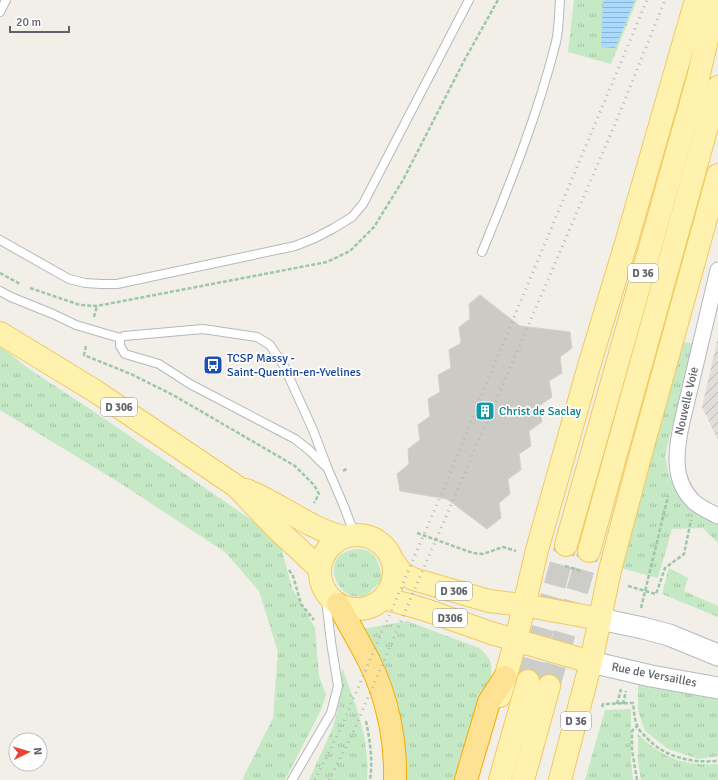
<svg xmlns="http://www.w3.org/2000/svg" width="718" height="780" viewBox="0 0 718 780" font-family="Signika,sans-serif">
	<style>
		.industrial { fill: url(#industrial-furrows) }
		.grass { fill: url(#grass-tufts) }
		.water { fill: url(#water-rules) }
		.building { fill: #cccac5; stroke: #d6d1c6 }
		.lines { fill: none; stroke-linecap: round; stroke-linejoin: round }
		.primary-tunnel { stroke: #ccccc8; stroke-width: 22; stroke-dasharray: 22 11; stroke-linecap: butt }
		.lane-casing { stroke: #b5b8bc; stroke-width: 10 }
		.street-casing { stroke: #b5b8bc; stroke-width: 17 }
		.secondary-casing { stroke: #b6babf; stroke-width: 23 }
		.primary-casing { stroke: #f2c960; stroke-width: 24 }
		.highway-casing { stroke: #f9ab00; stroke-width: 24 }
		.path { stroke: #9cc7a9; stroke-width: 2.5; stroke-dasharray: 4 2; stroke-linecap: butt }
		.lane { stroke: #fff; stroke-width: 8 }
		.street { stroke: #fff; stroke-width: 15 }
		.secondary { stroke: #fff; stroke-width: 21 }
		.primary { stroke: #fff2af; stroke-width: 22 }
		.highway { stroke: #fde293; stroke-width: 22 }
		.rail { stroke: #b6b7b8; stroke-width: 3; stroke-dasharray: 1 5; stroke-linecap: butt }
		.labels { text-anchor: middle; dominant-baseline: central; stroke-width: 3.5; stroke-linejoin: round; paint-order: stroke }
		.shield { fill: #fff; stroke: #8f9295; stroke-width: 1 }
		.shield-label { font-size: 11px; font-weight: bold; fill: #5f6368 }
		.transit-label { font-size: 12px; fill: #164399; stroke: #fff; text-anchor: start }
		.street-label { font-size: 12px; fill: #5f6368; stroke: #fff }
		.culture-label { font-size: 12px; fill: #0d838f; stroke: #fff; text-anchor: start }
	</style>
	<defs>
		<pattern id="industrial-furrows" width="10" height="10" patternUnits="userSpaceOnUse"><rect width="10" height="10" fill="#e0deda"/><path d="M-1 1l2-2M0 10L10 0M9 11l2-2" fill="none" stroke="#b9b8b5"/></pattern>
		<pattern id="grass-tufts" width="24" height="20" patternUnits="userSpaceOnUse"><rect width="24" height="20" fill="#c5e8c5"/><path d="M3 7l-1-3M5 7V3M7 7l1-3M15 17l-1-3M17 17v-4M19 17l1-3" fill="none" stroke="#a3c0a4"/></pattern>
		<pattern id="water-rules" width="6" height="5" patternUnits="userSpaceOnUse"><rect width="6" height="5" fill="#aadaff"/><path d="M0 2.5h6" fill="none" stroke="#8eb4d2"/></pattern>
	</defs>
	<rect width="100%" height="100%" fill="#f1efe8"/>
	<polygon class="industrial" points="718,337 718,440 702,407"/>
	<g class="grass">
		<polygon points="574,0 637,0 611,64 568,52"/>
		<polygon points="680,342 693,343 665,456 669,476 679,496 688,506 718,524 718,543 703,528 672,529 658,578 621,568"/>
		<polygon points="0,346 29,369 99,415 253,521 281,547 292,588 315,628 319,676 326,695 321,710 285,780 242,780 273,718 278,652 259,591 225,552 120,483 0,410"/>
		<path d="M356,549c20,-1 24,14 26,31l-15,15c-4,1 -9,2 -13,1 -16,-3 -27,-26 -15,-40 4,-4 12,-6 17,-7z"/>
		<polygon points="669,568 688,578 684,591 718,606 718,617 662,594"/>
		<path d="M407,621l72,27c15,12 13,18 11,35l-34,97h-55l-7,-79 -14,-44 -18,-28z"/>
		<path d="M342,668c14,36 28,72 25,112h-58l24,-53 6,-23z"/>
		<polygon points="638,684 718,699 718,756 699,759 668,749 645,731 638,711"/>
		<polygon points="631,709 631,762 633,780 585,780 605,710"/>
		<path d="M638,734c24,24 46,32 80,30v16h-77l-3,-19z"/>
	</g>
	<polygon class="water" points="603,0 635,0 615,48 601,47"/>
	<polygon class="building" points="480,295 520,326 570,332 572,348 560,357 562,373 549,381 552,397 539,406 542,422 529,431 531,446 519,454 521,470 508,479 510,494 499,503 501,518 487,529 447,499 400,491 397,474 409,464 408,449 420,440 418,425 430,416 428,399 440,392 438,375 451,368 449,350 461,343 459,327 470,319 469,304"/>
	<g class="lines">
		<g class="primary-tunnel">
			<polyline points="528,681 566,545"/>
			<polyline points="549,686 589,551"/>
		</g>
		<g class="lane-casing">
			<g id="lane">
				<polyline points="0,12 6,0"/>
				<polyline points="0,240 69,279 85,283 101,284 117,284 295,246 315,238 334,228 352,217 363,204 469,0"/>
				<path d="M482,252c28,-68 56,-138 74,-210 3,-13 3,-28 4,-42"/>
				<polyline points="0,291 11,297 53,314 76,325 120,338"/>
				<polyline points="120,338 124,336 203,329 257,337 270,345 284,366 313,430 327,467 343,504 351,525 352,535"/>
				<polyline points="120,338 120,346 125,354 159,364 190,384 295,439 309,450 324,465"/>
				<polyline points="292,780 331,713 338,686 331,642 325,591"/>
			</g>
		</g>
		<g class="street-casing">
			<path id="street" d="M718,270l-36,152c-6,27 -11,58 12,80 7,6 16,10 24,14"/>
		</g>
		<g class="secondary-casing">
			<g id="secondary">
				<polyline points="600,619 643,628 669,635 718,655"/>
				<polyline points="591,662 651,676 718,688"/>
			</g>
		</g>
		<g class="primary-casing">
			<g id="primary">
				<polyline points="0,333 95,391 236,486 277,529 319,568"/>
				<path d="M246,490c33,13 62,38 97,47"/>
				<circle cx="357" cy="572" r="37"/>
				<polyline points="566,545 698,78 716,0"/>
				<polyline points="589,551 718,87"/>
				<polyline points="393,561 401,572 413,579 489,601 523,605 600,619"/>
				<polyline points="384,598 426,610 491,633 591,662"/>
				<polyline points="500,696 516,640 537,550 589,366 627,240 696,0"/>
				<polyline points="500,780 528,681"/>
				<polyline points="523,780 549,686"/>
				<polyline points="560,780 591,662 610,570 641,453 718,175"/>
			</g>
		</g>
		<g class="highway-casing">
			<g id="highway">
				<path d="M338,604c10,19 21,37 31,57 18,35 27,79 26,119"/>
				<polyline points="466,780 489,702 505,677"/>
			</g>
		</g>
		<g class="path">
			<polyline points="0,273 20,284"/>
			<polyline points="30,288 80,305 97,306 327,262 350,251 374,227 403,180 465,59 498,0"/>
			<polyline points="94,317 97,306"/>
			<polyline points="86,346 84,355 133,375 173,395 295,466 314,485 319,494 314,503"/>
			<polyline points="343,471 348,468"/>
			<polyline points="417,533 473,553 483,554 503,547 516,551"/>
			<polyline points="565,566 581,571"/>
			<polyline points="289,570 293,576 301,604 314,620"/>
			<polyline points="628,586 656,594 665,568 684,554 691,520"/>
			<polyline points="641,608 668,496"/>
			<polyline points="617,704 621,689"/>
			<polyline points="623,704 626,691"/>
			<path d="M602,707l1,-3 30,-1c1,7 1,15 4,22 1,5 6,9 9,12 19,21 46,26 72,24"/>
			<path d="M366,721c4,20 7,39 4,59"/>
			<polyline points="637,780 632,750 632,731 637,726"/>
		</g>
		<use href="#lane" class="lane"/>
		<use href="#street" class="street"/>
		<use href="#secondary" class="secondary"/>
		<use href="#primary" class="primary"/>
		<use href="#highway" class="highway"/>
		<g class="rail">
			<polyline points="315,780 339,732 447,481 494,365 647,0"/>
			<polyline points="329,780 352,735 618,117 665,0"/>
		</g>
	</g>
	<defs>
		<g id="bus-square" transform="scale(1)"><rect x="-9" y="-9" width="18" height="18" rx="4" fill="#1a4fb4" stroke="#fff"/><path d="M-5-6H5V4H4V6H2V4H-2V6H-4V4H-5ZM-3.5-4V0h7V-4ZM-3.5 1.2v1.5H-2V1.2ZM2 1.2v1.5H3.5V1.2Z" fill="#fff"/></g>
		<g id="building-square" transform="scale(1)"><rect x="-9" y="-9" width="18" height="18" rx="4" fill="#0f9aa8" stroke="#fff"/><path d="M-4-6H4V6H1V3H-1V6H-4ZM-2.5-4.3h1.7v1.8h-1.7ZM.8-4.3h1.7v1.8H.8ZM-2.5-1h1.7V.8h-1.7ZM.8-1h1.7V.8H.8Z" fill="#fff"/></g>
	</defs>
	<g fill-rule="evenodd">
		<use href="#bus-square" x="213" y="365"/>
		<use href="#building-square" x="485" y="411"/>
	</g>
	<g class="labels">
		<g class="shield">
			<rect x="628" y="264" width="30" height="18" rx="3"/>
			<rect x="101" y="398" width="36" height="18" rx="3"/>
			<rect x="436" y="582" width="36" height="18" rx="3"/>
			<rect x="433" y="609" width="34" height="18" rx="3"/>
			<rect x="561" y="712" width="30" height="18" rx="3"/>
		</g>
		<g class="shield-label">
			<text x="643" y="273">D 36</text>
			<text x="119" y="407">D 306</text>
			<text x="454" y="591">D 306</text>
			<text x="450" y="618">D306</text>
			<text x="576" y="721">D 36</text>
		</g>
		<g class="transit-label">
			<text x="227" y="358">TCSP Massy -<tspan x="227" dy="14">Saint-Quentin-en-Yvelines</tspan></text>
		</g>
		<g class="street-label">
			<text transform="translate(687 401) rotate(-77)">Nouvelle Voie</text>
			<text transform="translate(654 675) rotate(11)">Rue de Versailles</text>
		</g>
		<g class="culture-label">
			<text x="499" y="411">Christ de Saclay</text>
		</g>
	</g>
	<g transform="translate(28 752) rotate(85)"><circle r="19" fill="#ffffff" stroke="#bfc1c3"/>
	<path d="M0-3L7 15L0 10L-7 15Z" fill="#ea4335"/>
	<text y="-6" font-size="11" font-weight="bold" text-anchor="middle" fill="#5f6368">N</text>
	</g>
	<path d="M10 26v6h59v-6" fill="none" stroke="#5f6368" stroke-width="2"/>
	<text x="16" y="26" font-size="12" fill="#5f6368" stroke="#ffffff" stroke-width="3" paint-order="stroke">20 m</text>
</svg>
